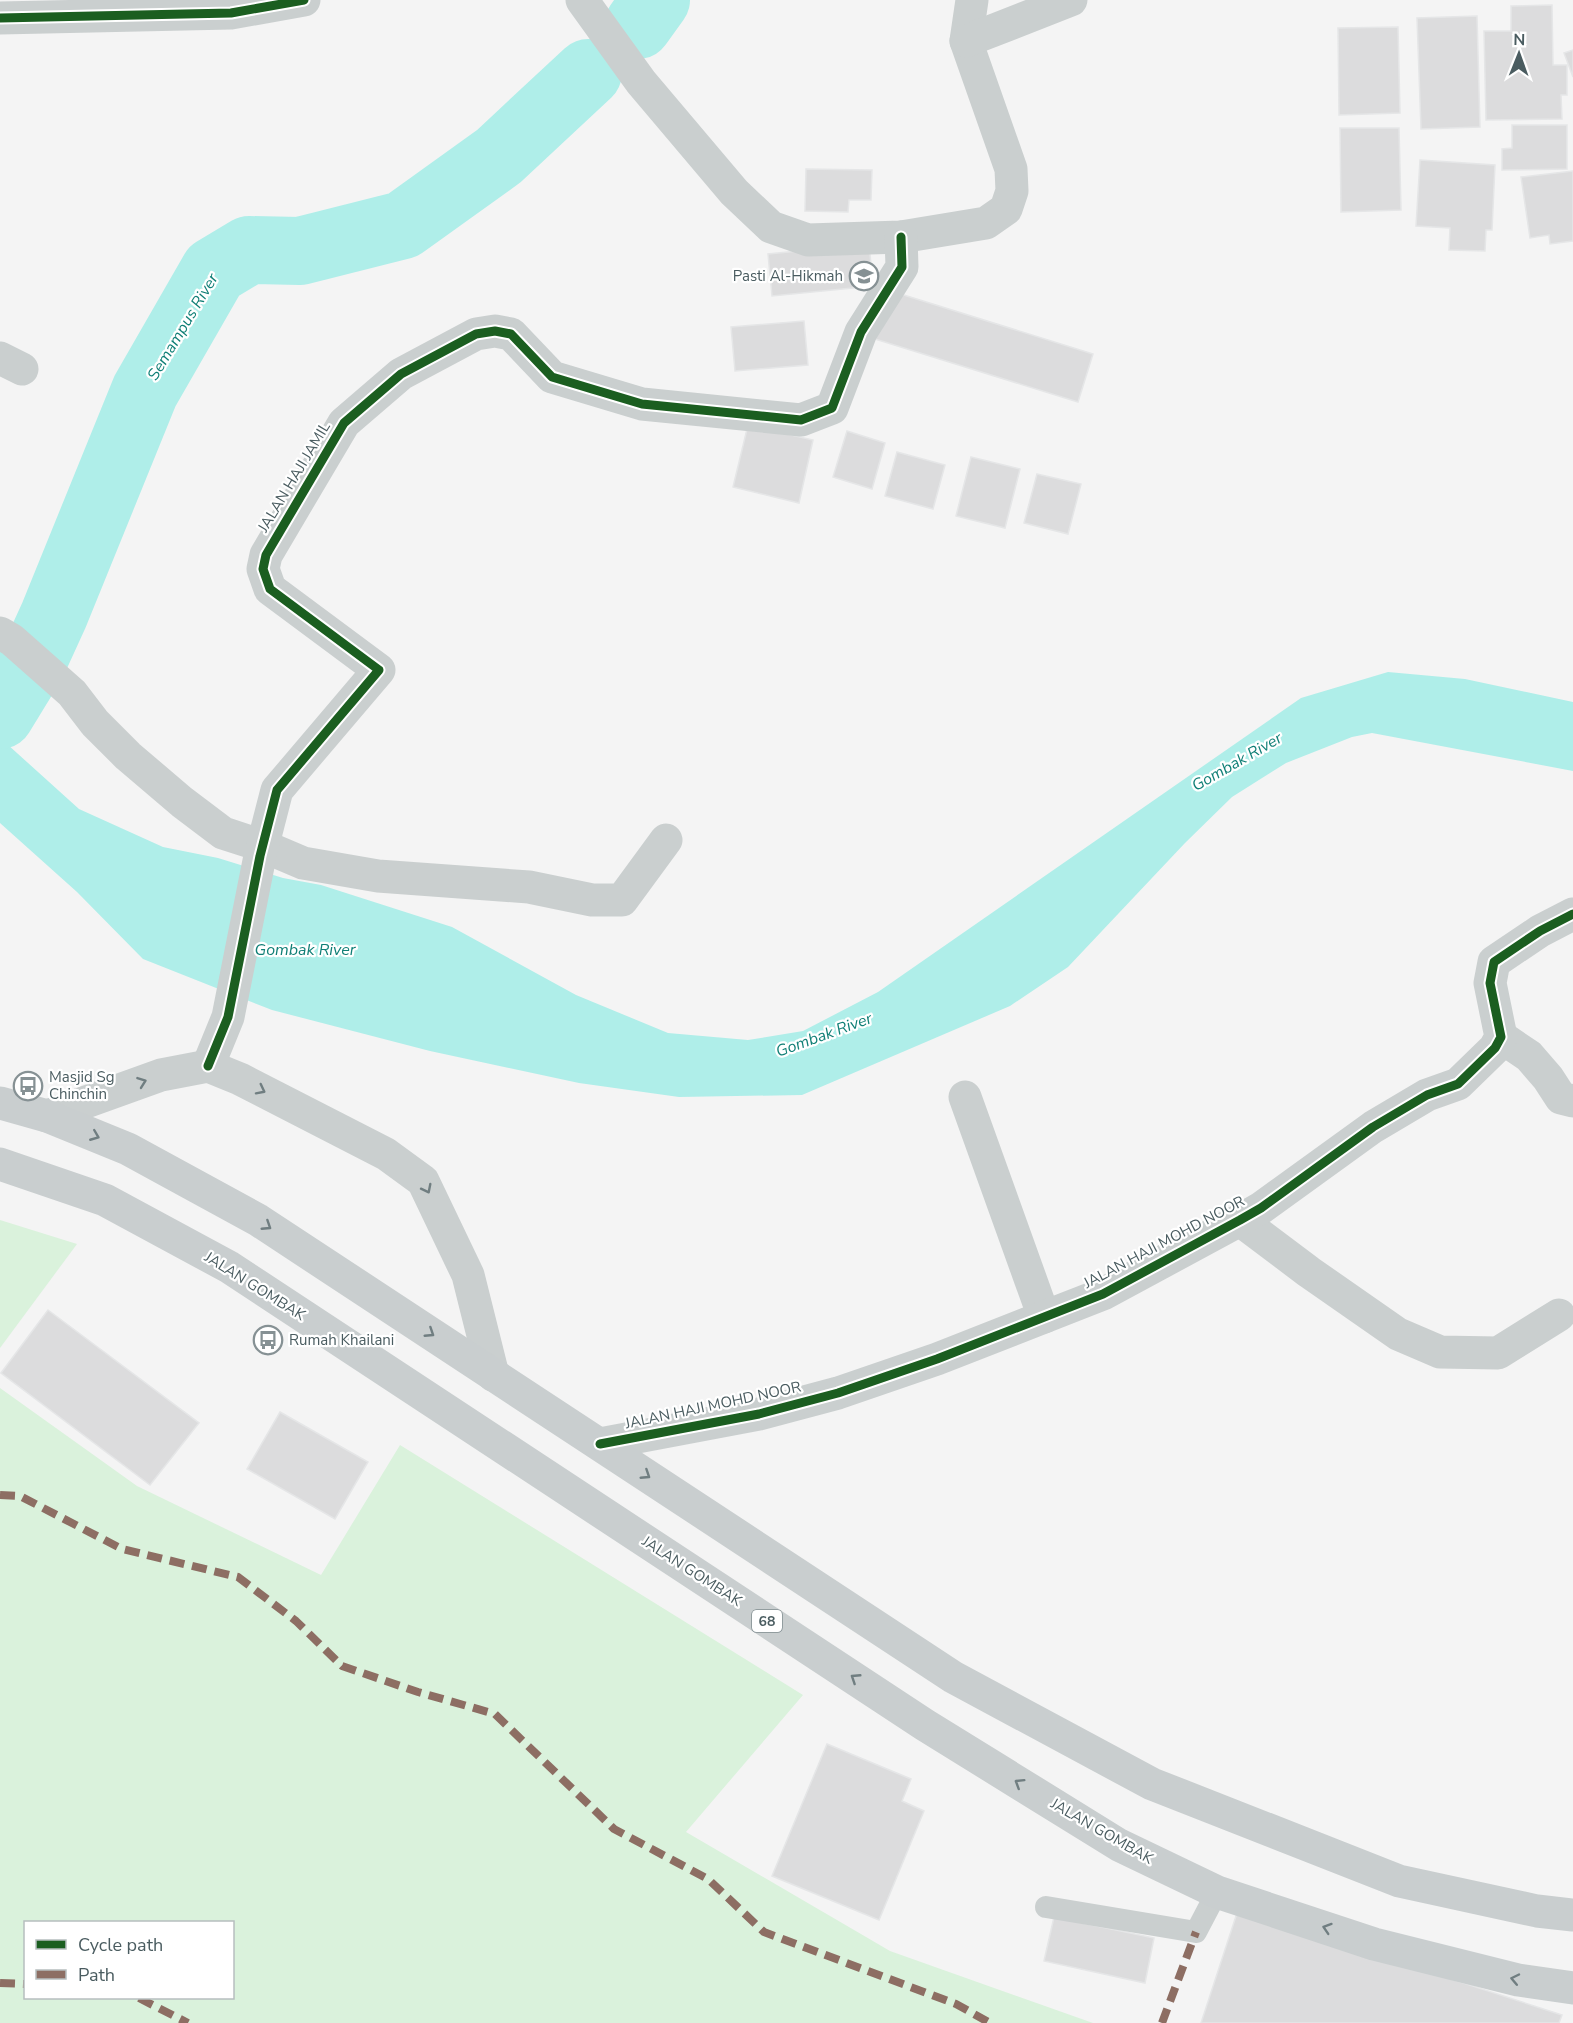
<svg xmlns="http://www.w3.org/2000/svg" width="1573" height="2023" viewBox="0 0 1573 2023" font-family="'Nunito Sans',sans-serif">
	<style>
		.green { fill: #daf2dc; fill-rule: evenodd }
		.water { fill: #afeee9 }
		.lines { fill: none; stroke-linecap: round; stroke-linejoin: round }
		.river { stroke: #afeee9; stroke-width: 68 }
		.building { fill: #dcdcdd; stroke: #e5e6e7; stroke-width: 1.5 }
		.lane { stroke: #cacfcf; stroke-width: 22 }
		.street { stroke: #cacfcf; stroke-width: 33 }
		.primary { stroke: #c9cecf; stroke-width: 33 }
		.quiet { stroke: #8d6e63; stroke-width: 8; stroke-dasharray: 15 8; stroke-linecap: butt }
		.cycleway-casing { stroke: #fff; stroke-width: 13 }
		.cycleway { stroke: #1b5e20; stroke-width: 9 }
		.oneway { stroke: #707e81 }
		.labels { text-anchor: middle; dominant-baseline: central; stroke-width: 4.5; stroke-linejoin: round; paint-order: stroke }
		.shield { fill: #fff; stroke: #808d90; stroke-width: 1.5 }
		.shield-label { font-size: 14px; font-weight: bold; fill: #4a5c60 }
		.poi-label { font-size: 15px; fill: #4a5c60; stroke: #fff; text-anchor: start }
		.street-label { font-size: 15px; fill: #4a5c60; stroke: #fff }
		.water-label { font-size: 16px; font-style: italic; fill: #107f76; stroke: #fff }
	</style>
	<rect width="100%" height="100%" fill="#f4f4f4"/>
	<g class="green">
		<polygon points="0,1220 77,1244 0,1348"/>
		<path d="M0,1388l137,98 184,89 79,-130 403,250 -117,137 204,119 203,72h-1093zM232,1922v76h-206v-76z"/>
	</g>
	<polygon class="water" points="1388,672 1465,679 1573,702 1573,771 1372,733 1352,737 1286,763 1232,797 1185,843 1068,967 1010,1006 802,1095 679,1097 579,1083 430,1051 272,1010 143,959 77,892 0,823 0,741 7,744 79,809 163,847 218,858 283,878 321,885 452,927 576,995 668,1033 748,1040 803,1031 878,992 1301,698"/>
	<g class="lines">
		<g class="river">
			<polyline points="638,25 656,0"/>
			<polyline points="0,715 33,661 54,615 145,391 214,271 249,250 300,251 403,225 499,156 588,73"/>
		</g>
	</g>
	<g class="building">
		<polygon points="1552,5 1553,65 1567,65 1567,95 1561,95 1562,119 1486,120 1484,31 1511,31 1511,6"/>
		<polygon points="1477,16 1480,127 1421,129 1417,18"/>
		<polygon points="1398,27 1400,113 1339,115 1338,28"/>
		<polygon points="1573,50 1573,77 1564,53"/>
		<polygon points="1512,125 1567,125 1567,169 1502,170 1502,149 1512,148"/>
		<polygon points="1340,128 1399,128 1401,210 1341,212"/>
		<polygon points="1420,160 1495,165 1492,230 1486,230 1485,251 1449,250 1450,228 1416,226"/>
		<polygon points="806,169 872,170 871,200 849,200 848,212 805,211"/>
		<polygon points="1573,171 1573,241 1550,244 1549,235 1530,238 1521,177"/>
		<polygon points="869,244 873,286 772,296 768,254"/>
		<polygon points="891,291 1093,354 1078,402 875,339"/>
		<polygon points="804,321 808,365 735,371 731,327"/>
		<polygon points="748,425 813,440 799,503 733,487"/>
		<polygon points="847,431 885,443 872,489 833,477"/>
		<polygon points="897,452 945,465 933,509 885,496"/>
		<polygon points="971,457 1020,469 1005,528 956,516"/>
		<polygon points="1037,474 1081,484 1068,534 1024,523"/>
		<polygon points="48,1310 199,1423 150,1485 1,1373"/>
		<polygon points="280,1412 368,1462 335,1519 247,1469"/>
		<polygon points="827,1744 911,1779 902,1801 924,1811 879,1920 772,1876"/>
		<polygon points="1238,1910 1562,2015 1559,2023 1201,2023"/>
		<polygon points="1054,1917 1154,1938 1145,1983 1044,1961"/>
	</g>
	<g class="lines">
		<polyline class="lane" points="1046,1907 1196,1932 1217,1892"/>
		<g class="street">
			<polyline points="582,0 641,82 734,192 771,227 808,240 901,237 986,223 1006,209 1012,191 1011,169 966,41 972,0"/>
			<polyline points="0,18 231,13 304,0"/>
			<polyline points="966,41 1071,0"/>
			<polyline points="0,358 22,369"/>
			<polyline points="0,633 12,640 72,693 95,723 128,756 182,802 223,833 263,846 303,863 378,876 529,887 592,900 622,900 666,840"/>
			<polyline points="1501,1037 1529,1056 1548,1078 1561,1098 1573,1101"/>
			<polyline points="208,1066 228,1017 260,856 277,790 379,670 270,589 263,569 266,555 344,423 401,374 476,334 495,331 511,334 552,377 642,404 801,420 832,408 861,332 902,267 901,237"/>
			<polyline points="965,1097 1044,1317"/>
			<polyline points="47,1116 161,1075 208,1066 240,1079 386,1154 423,1181 468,1275 493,1375"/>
			<polyline points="1240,1220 1309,1272 1398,1334 1440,1352 1498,1353 1559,1315"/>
			<polyline points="600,1444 759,1414 838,1393 937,1359 1103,1294 1240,1220 1261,1208 1373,1127 1427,1095 1458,1084 1495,1048 1501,1037 1490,983 1494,962 1540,931 1573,914"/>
		</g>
		<g class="primary">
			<polyline points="0,1103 47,1116 128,1149 258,1220 953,1677 1152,1784 1399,1881 1537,1911 1573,1915"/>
			<polyline points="0,1164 105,1200 229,1267 925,1725 1119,1845 1217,1892 1374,1944 1518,1980 1573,1988"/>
		</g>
		<g class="quiet">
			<polyline points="0,1495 20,1496 122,1549 238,1577 296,1621 342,1666 418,1692 495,1714 614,1829 708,1879 764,1932 956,2004 990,2023"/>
			<polyline points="0,1983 26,1984"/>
			<polyline points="139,1998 188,2023"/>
			<polyline points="1162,2023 1196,1932"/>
		</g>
		<g class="cycleway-casing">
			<g id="cycleway">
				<polyline points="0,18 231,13 304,0"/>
				<polyline points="208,1066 228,1017 260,856 277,790 379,670 270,589 263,569 266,555 344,423 401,374 476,334 495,331 511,334 552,377 642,404 801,420 832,408 861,332 902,267 901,237"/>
				<polyline points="600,1444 759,1414 838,1393 937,1359 1103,1294 1240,1220 1261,1208 1373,1127 1427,1095 1458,1084 1495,1048 1501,1037 1490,983 1494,962 1540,931 1573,914"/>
			</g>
		</g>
		<use href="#cycleway" class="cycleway"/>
	</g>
	<defs><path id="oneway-chevron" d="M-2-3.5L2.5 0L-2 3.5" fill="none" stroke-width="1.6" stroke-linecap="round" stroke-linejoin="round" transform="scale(1.5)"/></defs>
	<g class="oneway">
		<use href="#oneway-chevron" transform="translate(142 1082) rotate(-20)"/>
		<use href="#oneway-chevron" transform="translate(261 1090) rotate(27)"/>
		<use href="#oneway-chevron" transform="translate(95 1136) rotate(22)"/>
		<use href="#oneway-chevron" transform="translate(427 1189) rotate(63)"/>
		<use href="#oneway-chevron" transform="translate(267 1226) rotate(33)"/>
		<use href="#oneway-chevron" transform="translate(430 1333) rotate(33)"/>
		<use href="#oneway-chevron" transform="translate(646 1475) rotate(33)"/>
		<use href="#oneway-chevron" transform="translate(855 1678) rotate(-147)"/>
		<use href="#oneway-chevron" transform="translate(1019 1783) rotate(-148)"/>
		<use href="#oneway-chevron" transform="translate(1327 1928) rotate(-162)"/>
		<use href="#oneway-chevron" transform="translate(1515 1979) rotate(-168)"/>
	</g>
	<defs>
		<g id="school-ring" transform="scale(1.5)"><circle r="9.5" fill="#fff" stroke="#869194" stroke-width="1.5"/><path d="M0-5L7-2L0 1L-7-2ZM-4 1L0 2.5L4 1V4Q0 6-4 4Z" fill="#869194"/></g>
		<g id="bus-ring" transform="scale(1.5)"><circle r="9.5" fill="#fff" stroke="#869194" stroke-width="1.5"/><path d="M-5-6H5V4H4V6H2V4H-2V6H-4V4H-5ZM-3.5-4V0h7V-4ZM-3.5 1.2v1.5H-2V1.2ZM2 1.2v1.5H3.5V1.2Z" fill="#869194"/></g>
	</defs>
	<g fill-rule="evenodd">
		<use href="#school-ring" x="864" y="276"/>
		<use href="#bus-ring" x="28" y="1086"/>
		<use href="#bus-ring" x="268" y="1340"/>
	</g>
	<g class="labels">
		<rect class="shield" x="752" y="1610" width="30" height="22" rx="4.5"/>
		<g class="shield-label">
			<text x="767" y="1621">68</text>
		</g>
		<g class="poi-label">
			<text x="843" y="276" text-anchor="end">Pasti Al-Hikmah</text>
			<text x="49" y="1077">Masjid Sg<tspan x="49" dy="17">Chinchin</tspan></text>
			<text x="289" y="1340">Rumah Khailani</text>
		</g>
		<g class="street-label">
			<text transform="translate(294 477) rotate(-59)">JALAN HAJI JAMIL</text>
			<text transform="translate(1164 1242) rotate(-28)">JALAN HAJI MOHD NOOR</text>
			<text transform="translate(255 1286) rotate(32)">JALAN GOMBAK</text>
			<text transform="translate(713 1405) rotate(-12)">JALAN HAJI MOHD NOOR</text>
			<text transform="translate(692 1571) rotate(33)">JALAN GOMBAK</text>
			<text transform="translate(1102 1831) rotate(30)">JALAN GOMBAK</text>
		</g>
		<g class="water-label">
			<text transform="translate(183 327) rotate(-59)">Semampus River</text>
			<text transform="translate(1237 762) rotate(-30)">Gombak River</text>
			<text x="305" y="950">Gombak River</text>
			<text transform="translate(824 1035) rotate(-20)">Gombak River</text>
		</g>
	</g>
	<rect x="24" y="1921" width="210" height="78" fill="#ffffff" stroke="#b7bebf" stroke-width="1.5"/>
	<rect x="36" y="1940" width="30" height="9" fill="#1b5e20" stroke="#b7bebf" stroke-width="1.5"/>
	<text x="78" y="1951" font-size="18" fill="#4a5c60">Cycle path</text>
	<rect x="36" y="1970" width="30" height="9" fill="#8d6e63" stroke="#b7bebf" stroke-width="1.5"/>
	<text x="78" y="1981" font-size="18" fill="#4a5c60">Path</text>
	<g transform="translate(1519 54) rotate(1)" stroke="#ffffff" stroke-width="4.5" paint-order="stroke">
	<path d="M0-4.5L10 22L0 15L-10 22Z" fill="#4a5c60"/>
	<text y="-9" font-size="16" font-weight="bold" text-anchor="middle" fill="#4a5c60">N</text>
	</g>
</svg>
